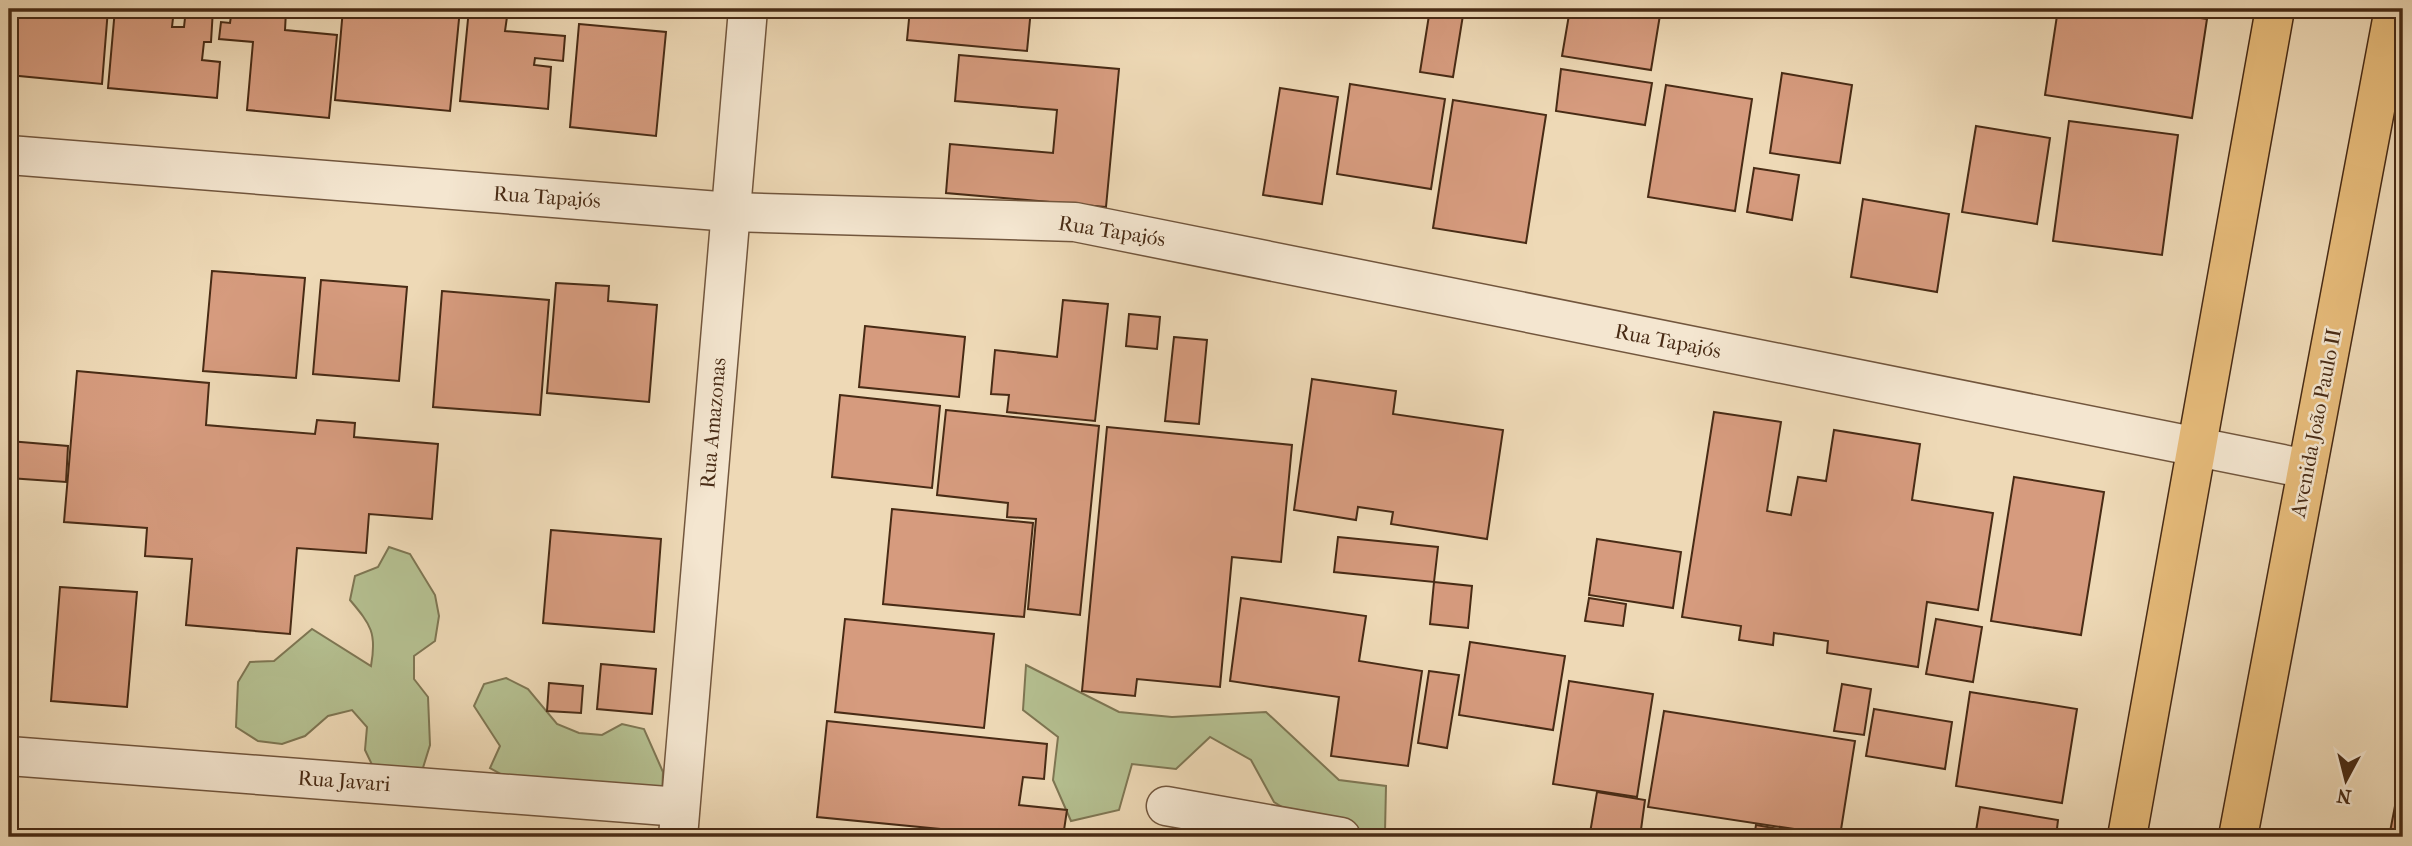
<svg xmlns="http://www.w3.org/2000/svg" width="2412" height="846" viewBox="0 0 2412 846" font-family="'IM FELL French Canon',serif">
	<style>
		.green { fill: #b5c091; stroke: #7e7653; stroke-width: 2 }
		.building { fill: #d69b7e; stroke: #482b15; stroke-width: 2 }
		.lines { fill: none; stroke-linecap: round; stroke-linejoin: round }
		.minor-casing { stroke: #72563d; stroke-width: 41 }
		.major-casing { stroke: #482b15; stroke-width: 41 }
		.minor { stroke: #f4e6d0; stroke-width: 38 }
		.major { stroke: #e7bc7b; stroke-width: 38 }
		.labels { text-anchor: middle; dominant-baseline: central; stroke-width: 5; stroke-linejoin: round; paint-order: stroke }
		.street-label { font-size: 21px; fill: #482b15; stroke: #f4e6d0 }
	</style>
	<rect width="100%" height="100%" fill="#eed9b6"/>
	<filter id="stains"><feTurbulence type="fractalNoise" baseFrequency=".00286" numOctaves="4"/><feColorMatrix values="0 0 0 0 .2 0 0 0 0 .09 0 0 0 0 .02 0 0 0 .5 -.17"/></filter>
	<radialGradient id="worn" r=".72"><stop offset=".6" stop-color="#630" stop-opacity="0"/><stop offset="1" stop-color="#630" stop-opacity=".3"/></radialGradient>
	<g class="green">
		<path d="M389,547l21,7 25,41 4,21 -4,25 -21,15v23l14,18 2,48 -8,26 -46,2 -11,-23 2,-23 -15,-17 -24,6 -23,20 -23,8 -24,-3 -22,-14 2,-45 12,-20 24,-1 38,-32 59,37c6,-33 0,-41 -21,-66l5,-24 23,-9z"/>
		<polygon points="1026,665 1119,712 1172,717 1266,712 1339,780 1386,786 1385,832 1339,833 1316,828 1274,802 1251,760 1210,737 1176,769 1132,764 1119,810 1071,821 1053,780 1058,737 1023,710"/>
		<polygon points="506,678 528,689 557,724 579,733 602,735 622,724 644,729 663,772 662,796 515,782 490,768 500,746 474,706 484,684"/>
	</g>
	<g class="building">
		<polygon points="9,9 108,9 102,84 9,75"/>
		<polygon points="115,9 174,9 172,27 184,27 186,9 213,9 211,42 204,42 202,60 220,62 217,98 108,88"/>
		<polygon points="232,9 339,9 338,16 286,11 285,30 337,35 329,118 247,110 253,42 219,39 221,22 230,23"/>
		<polygon points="343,9 460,9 450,111 335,100"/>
		<polygon points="469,9 508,10 505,31 565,36 563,61 535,58 534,65 551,67 548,109 460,101"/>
		<polygon points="910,9 1031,9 1027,51 907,40"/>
		<polygon points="1430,9 1464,9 1453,77 1420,72"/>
		<polygon points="1570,9 1661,9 1651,70 1562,56"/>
		<polygon points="2058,9 2144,9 2207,19 2192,118 2045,95"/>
		<polygon points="579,24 666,32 656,136 570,127"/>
		<polygon points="959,55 1119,69 1106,207 946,193 950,144 1053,153 1057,110 955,101"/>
		<polygon points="1561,69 1652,83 1645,125 1556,111"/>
		<polygon points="1782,73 1852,85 1840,163 1770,153"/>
		<polygon points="1350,84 1445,99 1431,189 1337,174"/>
		<polygon points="1666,85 1752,99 1735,211 1648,197"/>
		<polygon points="1280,88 1338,97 1322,204 1263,195"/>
		<polygon points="1453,100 1546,115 1526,243 1433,228"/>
		<polygon points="2069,121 2178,135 2162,255 2053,241"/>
		<polygon points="1976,126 2050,138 2037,224 1962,212"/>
		<polygon points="1754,168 1799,175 1792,220 1747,212"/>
		<polygon points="1863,199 1949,214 1937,292 1851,277"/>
		<polygon points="212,271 305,278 296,378 203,371"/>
		<polygon points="321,280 407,287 399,381 313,374"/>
		<polygon points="556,283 609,286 608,301 657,305 649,402 547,393"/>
		<polygon points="442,291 549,300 540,415 433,407"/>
		<polygon points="1063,300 1108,304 1095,421 1007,412 1009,395 991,394 995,350 1057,357"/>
		<polygon points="1129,314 1160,317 1157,349 1126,346"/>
		<polygon points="865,326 965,337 959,397 859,387"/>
		<polygon points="1174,337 1207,340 1199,424 1165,421"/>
		<polygon points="77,371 209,383 206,425 315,434 317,420 355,423 354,437 438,444 432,519 369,514 366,553 297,548 290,634 186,625 192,559 145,556 147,528 64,522"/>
		<polygon points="1312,379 1396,391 1393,414 1503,430 1487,539 1391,524 1393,512 1358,507 1356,520 1294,510"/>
		<polygon points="840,395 940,406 932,488 832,477"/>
		<polygon points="946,410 1099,426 1080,615 1028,609 1036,519 1007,517 1008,503 937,495"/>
		<polygon points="1714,412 1781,422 1767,511 1791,515 1798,477 1826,481 1834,430 1920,444 1912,500 1993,513 1978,610 1927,602 1918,667 1827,653 1828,641 1774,633 1773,645 1739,640 1741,626 1682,617"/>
		<polygon points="1107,427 1292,445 1281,562 1232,557 1220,687 1137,679 1135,696 1082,691"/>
		<polygon points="9,441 68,446 66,482 9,478"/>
		<polygon points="2014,477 2104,492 2081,635 1991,621"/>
		<polygon points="892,509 1033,523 1024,617 883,604"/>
		<polygon points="551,530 661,539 654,632 543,623"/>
		<polygon points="1338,537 1438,547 1434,582 1334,572"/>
		<polygon points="1597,539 1681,552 1673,608 1589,595"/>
		<polygon points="1434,582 1472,586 1468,628 1430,624"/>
		<polygon points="60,587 137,592 127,707 51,701"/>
		<polygon points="1241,598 1366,616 1359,661 1422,671 1408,766 1331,756 1339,697 1230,681"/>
		<polygon points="1589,598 1626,604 1623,626 1585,621"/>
		<polygon points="845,619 994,634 984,728 835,712"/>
		<polygon points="1936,619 1982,627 1973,682 1926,674"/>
		<polygon points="1470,642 1565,656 1553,730 1459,715"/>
		<polygon points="601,664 656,669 652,714 597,709"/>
		<polygon points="1429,671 1459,675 1447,748 1418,743"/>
		<polygon points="1569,681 1653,694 1637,797 1553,784"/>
		<polygon points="549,683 583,686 581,713 547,711"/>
		<polygon points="1842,684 1871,689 1864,735 1834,731"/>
		<polygon points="1970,692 2077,709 2062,803 1956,786"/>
		<polygon points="1874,709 1952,722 1945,769 1866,756"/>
		<polygon points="1664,711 1855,741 1840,836 1648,807"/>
		<polygon points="827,721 1047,744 1044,779 1023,777 1019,805 1067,810 1063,837 1023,837 817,817"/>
		<polygon points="1597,792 1645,800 1640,837 1615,837 1590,833"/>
		<polygon points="2395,806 2403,808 2403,837 2389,837"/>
		<polygon points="1980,807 2058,820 2056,837 1975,837"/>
		<polygon points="1756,825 1779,829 1778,837 1754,837"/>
		<polygon points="9,832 57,837 9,837"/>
	</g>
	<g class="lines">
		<g class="minor-casing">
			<g id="minor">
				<polyline points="9,155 731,212 1075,222 2307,469"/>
				<polyline points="9,756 680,807"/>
				<polyline points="1166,806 1341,837"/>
				<polyline points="678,837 748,9"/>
			</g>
		</g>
		<g class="major-casing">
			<g id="major">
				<polyline points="2127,837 2275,9"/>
				<polyline points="2238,837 2394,9"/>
			</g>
		</g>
		<use href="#minor" class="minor"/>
		<use href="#major" class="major"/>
	</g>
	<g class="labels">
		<g class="street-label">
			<text transform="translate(547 197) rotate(4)">Rua Tapajós</text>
			<text transform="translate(1112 231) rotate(9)">Rua Tapajós</text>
			<text transform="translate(1668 341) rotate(11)">Rua Tapajós</text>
			<text transform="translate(713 423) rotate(-85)">Rua Amazonas</text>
			<text transform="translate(2316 423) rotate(-79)">Avenida João Paulo II</text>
			<text transform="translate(344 781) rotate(4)">Rua Javari</text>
		</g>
	</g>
	<rect width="2412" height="846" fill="none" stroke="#eed9b6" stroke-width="35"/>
	<rect x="10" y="10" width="2391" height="825" fill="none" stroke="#482b15" stroke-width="3.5"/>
	<rect x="18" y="18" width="2377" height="811" fill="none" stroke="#482b15" stroke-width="2"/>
	<g transform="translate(2346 780) rotate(187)" stroke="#f4e6d0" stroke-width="5" paint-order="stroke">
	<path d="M0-5L12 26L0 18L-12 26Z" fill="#482b15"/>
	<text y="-10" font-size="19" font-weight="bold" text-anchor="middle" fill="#482b15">N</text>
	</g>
	<rect width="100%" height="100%" filter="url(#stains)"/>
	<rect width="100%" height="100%" fill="url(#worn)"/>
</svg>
